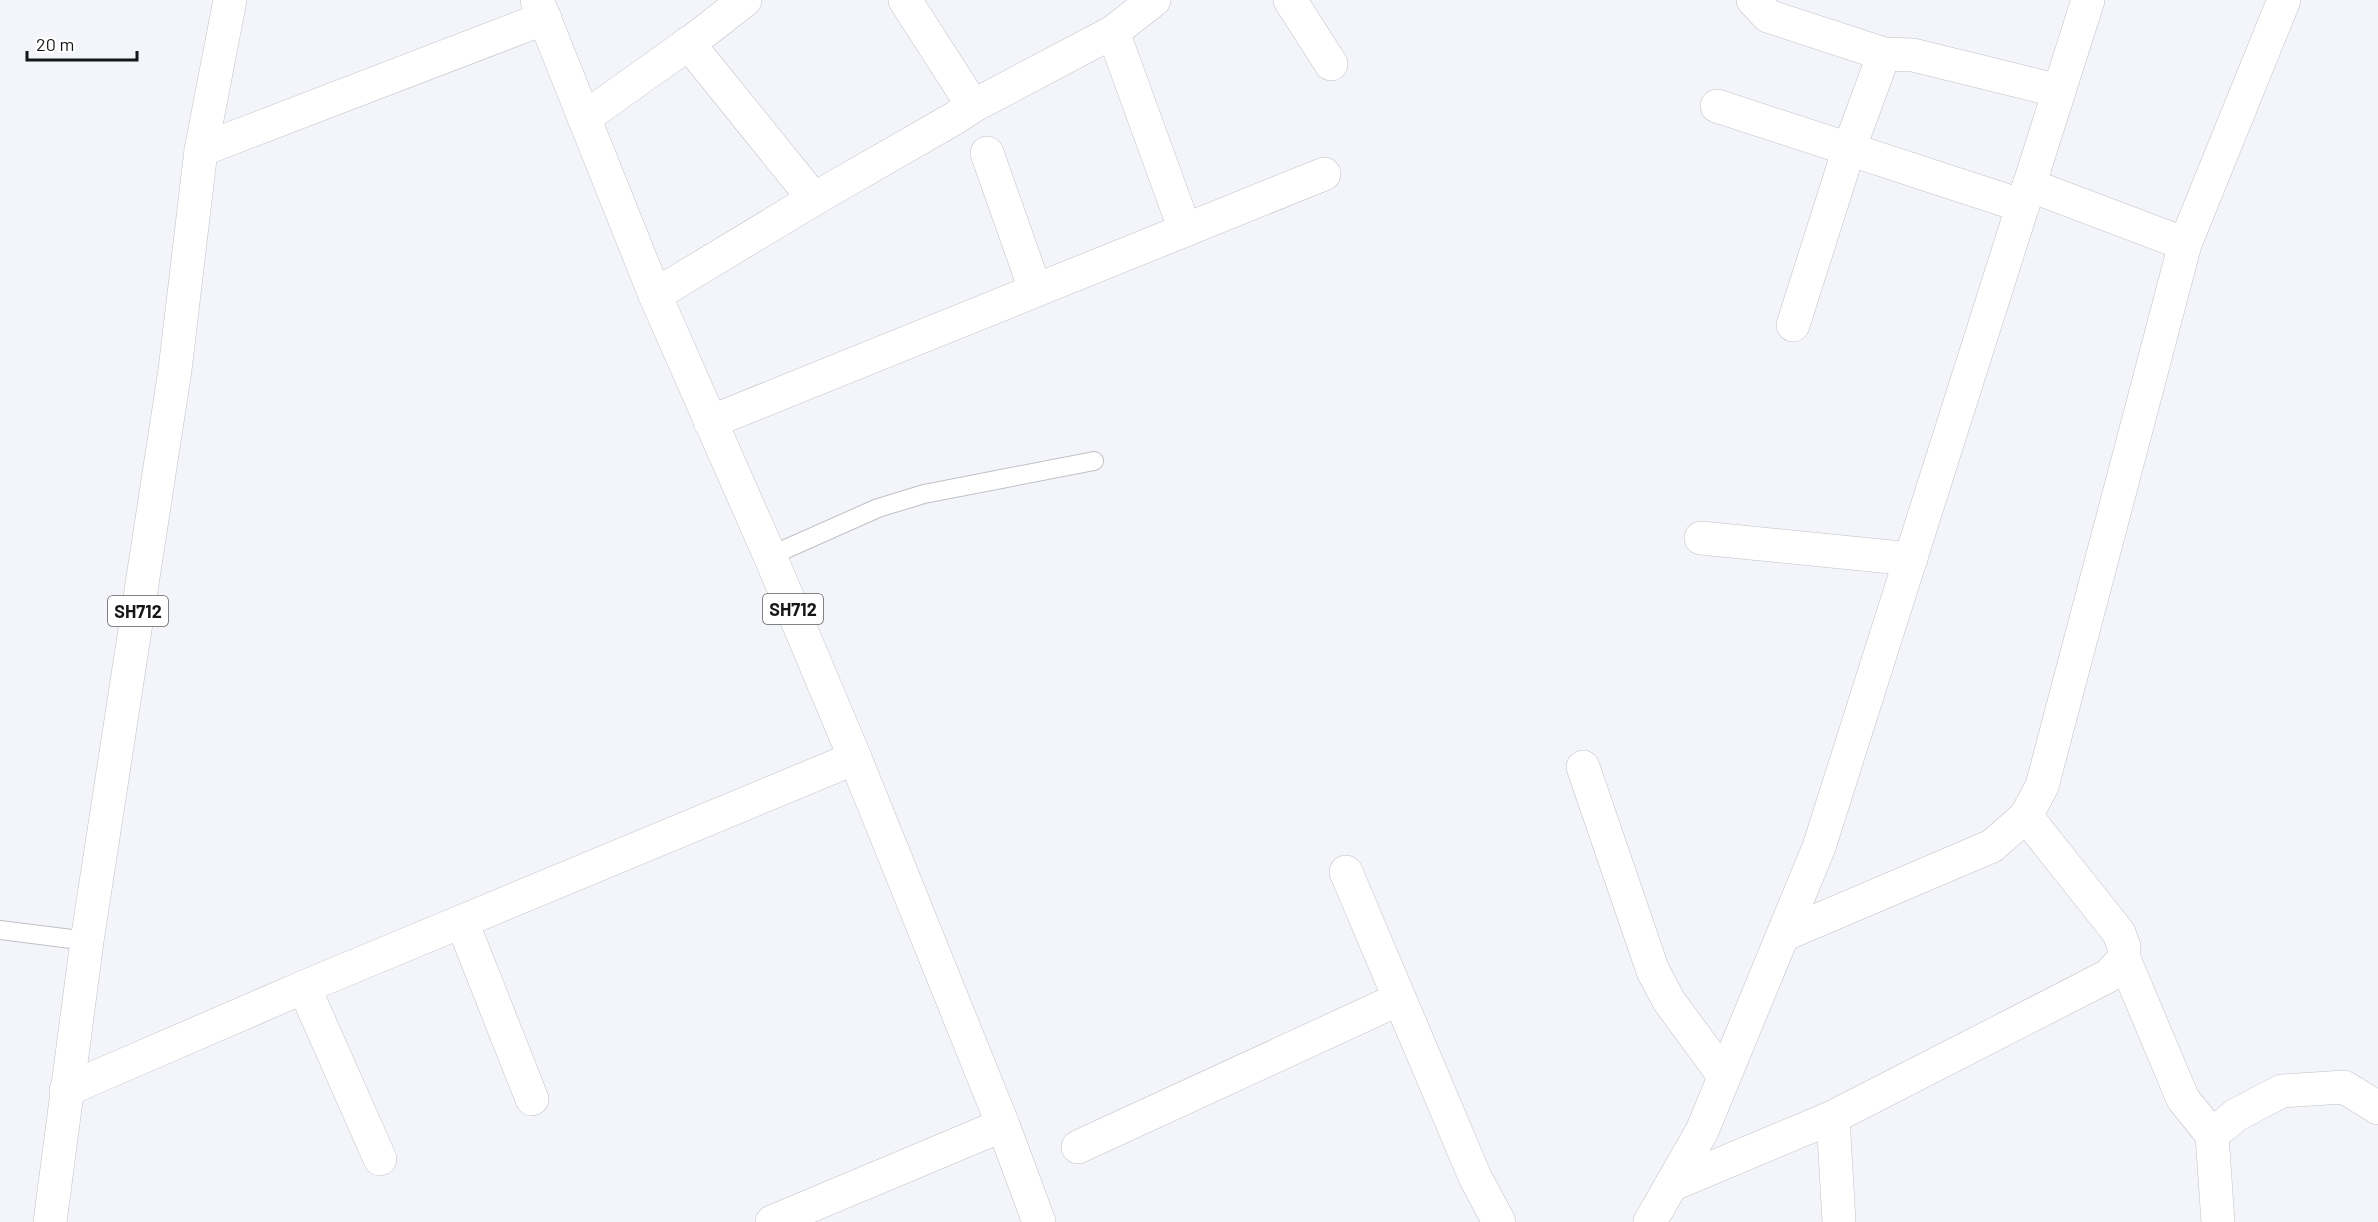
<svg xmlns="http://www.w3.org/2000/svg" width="2378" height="1222" viewBox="0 0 2378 1222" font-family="Barlow,sans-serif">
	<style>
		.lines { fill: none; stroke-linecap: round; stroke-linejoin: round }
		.lane-casing { stroke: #c0c1c7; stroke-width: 20 }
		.street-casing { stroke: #c0c1c7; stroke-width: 34 }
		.primary-casing { stroke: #c0c1c7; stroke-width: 34 }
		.lane { stroke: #fff; stroke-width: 18 }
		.street { stroke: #fff; stroke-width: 33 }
		.primary { stroke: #fff; stroke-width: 33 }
		.labels { text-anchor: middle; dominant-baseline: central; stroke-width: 6; stroke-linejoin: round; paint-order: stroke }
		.shield { fill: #fff; stroke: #5b5c5d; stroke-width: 1.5 }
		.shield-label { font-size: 18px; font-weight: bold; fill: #151618 }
	</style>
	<rect width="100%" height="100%" fill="#f4f5fb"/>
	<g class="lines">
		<g class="lane-casing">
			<g id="lane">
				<polyline points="770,556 878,508 924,494 1094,461"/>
				<polyline points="0,930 87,941"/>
			</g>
		</g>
		<g class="street-casing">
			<g id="street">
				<polyline points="1290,0 1331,64"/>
				<polyline points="1753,0 1768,16 1884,54 1913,55 2059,91"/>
				<polyline points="1113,32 1185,230"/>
				<polyline points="688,43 814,199"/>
				<polyline points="973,106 1113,32 1154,0"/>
				<polyline points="1717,106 2023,206"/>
				<polyline points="584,118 695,39 745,0"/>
				<polyline points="201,150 545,18"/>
				<polyline points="987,153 1035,289"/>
				<polyline points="2029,185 2185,244"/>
				<polyline points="655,295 814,199 955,118 973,106 905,0"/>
				<polyline points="1793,325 1849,149 1884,54"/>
				<polyline points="710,422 1324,174"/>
				<polyline points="1701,538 1911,559"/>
				<polyline points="1583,767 1653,971 1669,1001 1724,1076"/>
				<polyline points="1346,872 1475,1177 1499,1222"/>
				<polyline points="462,922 532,1099"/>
				<polyline points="1783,935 1992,846 2026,816 2042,786 2185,244 2284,0"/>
				<polyline points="2124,959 2183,1099 2212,1135"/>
				<polyline points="304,987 380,1159"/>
				<polyline points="66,1090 304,987 855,758"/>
				<polyline points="1833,1117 1839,1222"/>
				<polyline points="1078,1147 1399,999"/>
				<polyline points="1671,1185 1833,1117 2108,976 2124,959 2124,947 2119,933 2026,816"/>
				<polyline points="772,1222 1003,1125"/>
				<polyline points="1650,1222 1702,1131 1819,847 2088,0"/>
				<polyline points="2218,1222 2212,1135 2236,1115 2282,1091 2344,1087 2378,1108"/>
			</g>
		</g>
		<g class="primary-casing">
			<g id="primary">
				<polyline points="537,0 655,295 770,556 855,758 1003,1125 1039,1222"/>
				<polyline points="50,1222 87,941 175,370 201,150 230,0"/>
			</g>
		</g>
		<use href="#lane" class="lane"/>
		<use href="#street" class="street"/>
		<use href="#primary" class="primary"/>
	</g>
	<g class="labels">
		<g class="shield">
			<rect x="763" y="594" width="60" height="30" rx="4.5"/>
			<rect x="108" y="596" width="60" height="30" rx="4.5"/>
		</g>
		<g class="shield-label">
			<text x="793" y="609">SH712</text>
			<text x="138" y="611">SH712</text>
		</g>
	</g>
	<path d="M27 51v9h110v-9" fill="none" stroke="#151618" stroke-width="3"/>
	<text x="36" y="51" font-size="18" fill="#151618" stroke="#ffffff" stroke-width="4.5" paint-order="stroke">20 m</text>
</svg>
